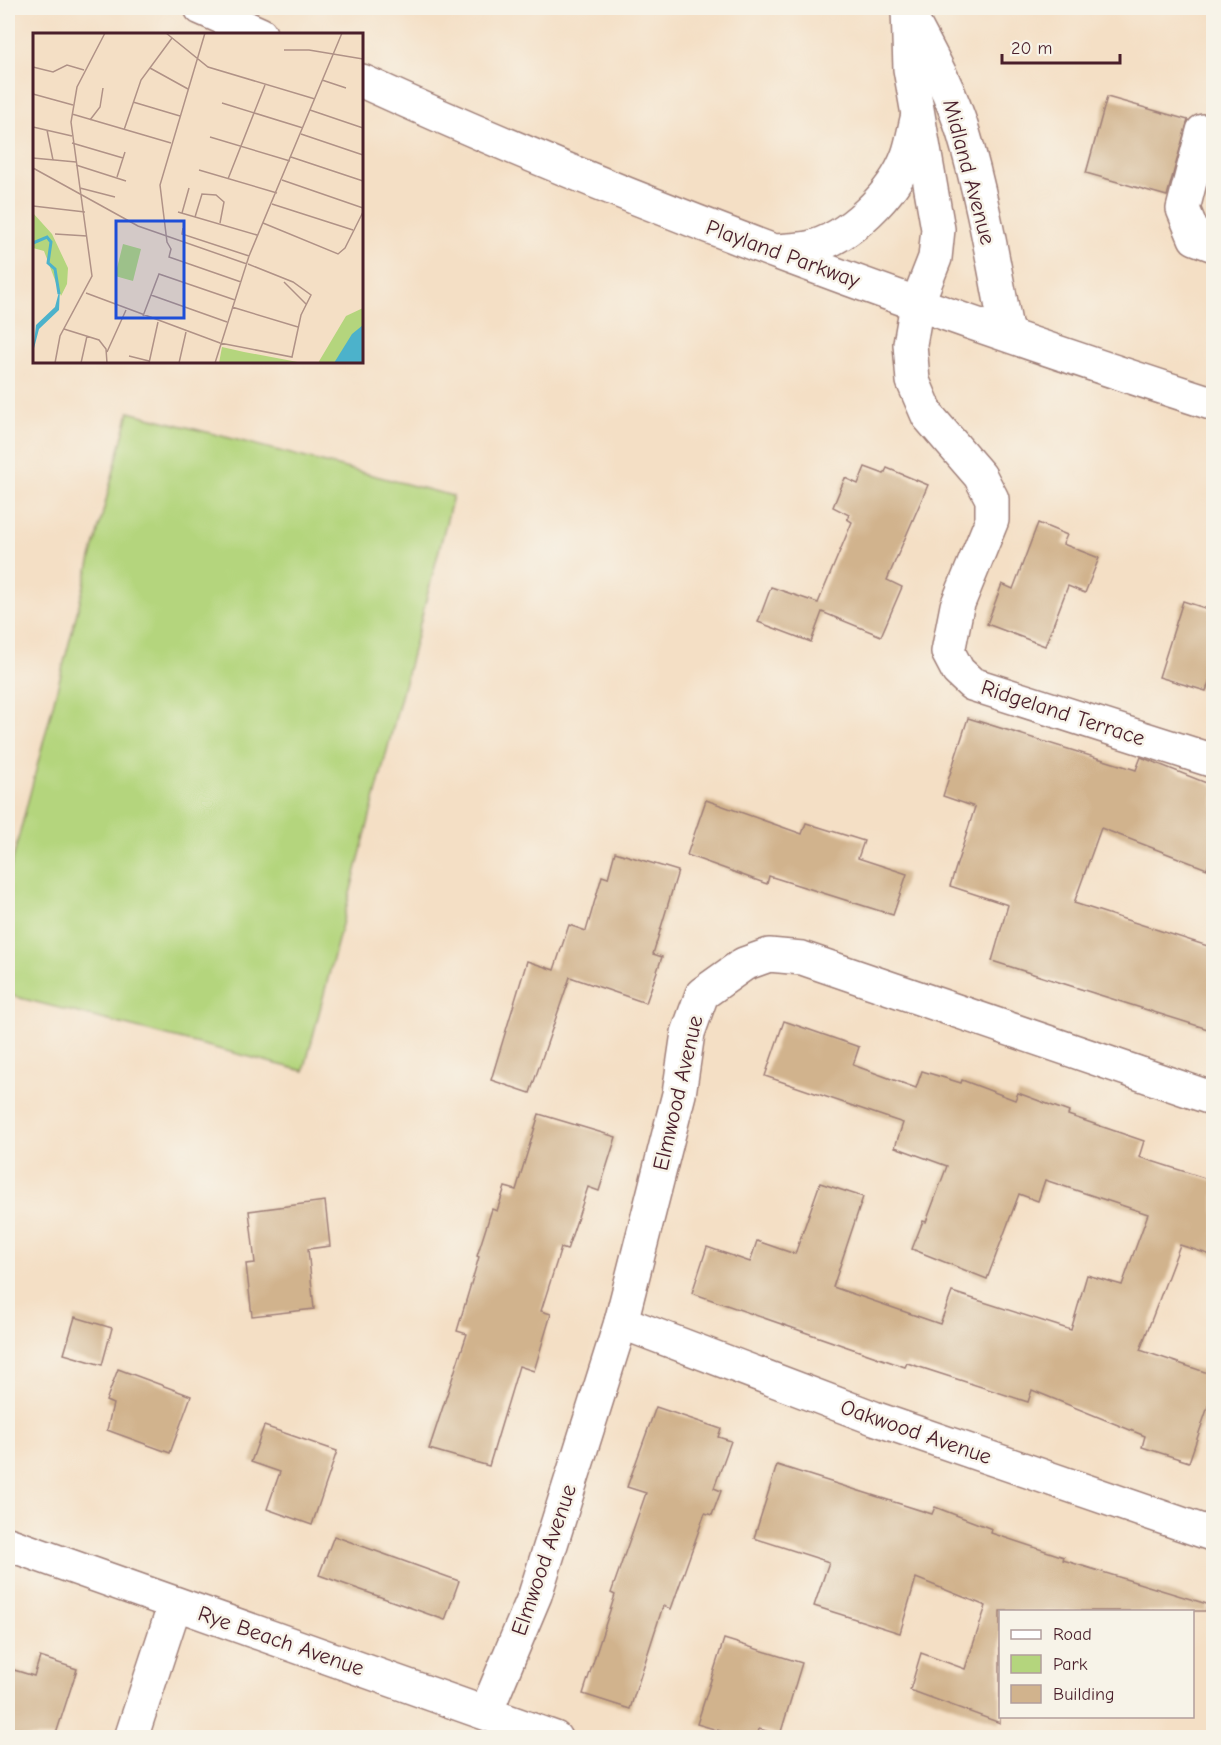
<svg xmlns="http://www.w3.org/2000/svg" width="1221" height="1745" viewBox="0 0 1221 1745" font-family="'Comic Neue',sans-serif">
	<style>
		.green { fill: #b4d57d; stroke: #7f7a54; stroke-width: 1.5 }
		.building { fill: #d1b38d }
		.lines { fill: none; stroke-linecap: round; stroke-linejoin: round }
		.minor-casing { stroke: #9f7f78; stroke-width: 36 }
		.major-casing { stroke: #9f7f78; stroke-width: 36 }
		.minor { stroke: #fff; stroke-width: 33 }
		.major { stroke: #fff; stroke-width: 33 }
		.labels { text-anchor: middle; dominant-baseline: central; stroke-width: 5; stroke-linejoin: round; paint-order: stroke }
		.street-label { font-size: 22px; fill: #4a1f2b; stroke: #f7f3e8 }
		.inset-river { fill: none; stroke: #4cb2cb; stroke-width: 3 }
		.inset-road { fill: none; stroke: #b09287; stroke-width: 1.5 }
		.view { fill: #1d4ed8; fill-opacity: 0.15; stroke: #1d4ed8; stroke-width: 3 }
		.inset-edge { fill: none; stroke: #4a1f2b; stroke-width: 3 }
	</style>
	<rect width="100%" height="100%" fill="#f7f3e8"/>
	<filter id="ink" filterUnits="userSpaceOnUse"><feTurbulence type="fractalNoise" baseFrequency=".0167" numOctaves="2"/><feDisplacementMap in="SourceGraphic" scale="12" xChannelSelector="R" yChannelSelector="G"/><feConvolveMatrix kernelMatrix="1 2 1 2 8 2 1 2 1" color-interpolation-filters="sRGB"/></filter>
	<filter id="wash" filterUnits="userSpaceOnUse"><feTurbulence type="fractalNoise" baseFrequency=".008" numOctaves="4" result="noise"/><feDisplacementMap in="SourceGraphic" scale="24" xChannelSelector="R" yChannelSelector="G"/><feGaussianBlur stdDeviation="1.35" result="paint"/><feColorMatrix in="noise" values="0 0 0 0 0 0 0 0 0 0 0 0 0 0 0 0 0 1.4 0 .05"/><feComposite in="paint" operator="in"/></filter>
	<g filter="url(#wash)">
		<rect width="100%" height="100%" fill="#f4dfc5"/>
		<polygon class="green" points="129,412 453,496 304,1071 8,995 8,878"/>
		<g id="blocks">
			<g class="building">
				<polygon points="1107,97 1188,120 1167,196 1086,173"/>
				<polygon points="865,467 884,474 887,468 928,485 887,580 902,587 881,636 822,612 811,642 758,622 771,587 818,603 852,522 847,519 849,515 833,507 845,478 858,484"/>
				<polygon points="1038,523 1067,535 1063,544 1099,558 1085,593 1068,586 1045,646 987,624 1002,584 1013,589"/>
				<polygon points="1183,601 1214,611 1214,667 1206,691 1159,677"/>
				<polygon points="968,718 1136,770 1141,757 1214,786 1214,849 1207,869 1101,828 1074,903 1214,948 1214,1031 992,961 1008,905 950,886 975,807 943,796"/>
				<polygon points="706,800 802,834 806,823 864,841 858,858 907,874 893,915 769,876 767,884 687,855"/>
				<polygon points="615,852 678,871 653,954 662,957 646,1003 570,977 530,1093 491,1080 527,961 554,970 569,925 586,931 602,876 608,878"/>
				<polygon points="784,1021 859,1047 853,1065 916,1088 922,1071 961,1083 962,1080 1015,1100 1018,1093 1069,1112 1068,1115 1144,1141 1139,1157 1214,1181 1214,1256 1180,1245 1140,1350 1214,1375 1214,1389 1189,1462 1142,1447 1145,1436 1032,1390 1028,1402 907,1363 905,1367 692,1293 707,1247 750,1262 757,1241 795,1254 820,1183 863,1197 833,1287 940,1324 952,1292 1071,1330 1087,1275 1122,1285 1148,1214 1045,1180 1038,1201 1019,1194 987,1279 912,1249 923,1221 926,1222 947,1166 895,1147 903,1123 765,1076"/>
				<polygon points="539,1114 616,1137 599,1191 588,1187 567,1250 561,1248 541,1311 551,1314 534,1371 519,1366 489,1466 429,1449 467,1334 457,1331 479,1257 477,1256 492,1209 497,1211 505,1187 516,1190"/>
				<polygon points="325,1201 330,1246 308,1249 314,1309 252,1316 246,1264 255,1263 249,1211"/>
				<polygon points="75,1317 112,1328 102,1365 64,1354"/>
				<polygon points="118,1369 191,1396 170,1453 107,1430 113,1404 106,1401"/>
				<polygon points="656,1407 721,1429 718,1437 731,1441 714,1488 721,1491 712,1515 705,1513 671,1609 663,1606 630,1709 583,1694 615,1595 611,1593 646,1493 627,1487"/>
				<polygon points="264,1426 337,1451 312,1525 267,1509 280,1472 251,1462"/>
				<polygon points="777,1465 932,1514 935,1507 992,1529 991,1533 1064,1557 1063,1560 1207,1604 1206,1611 1000,1611 1000,1723 910,1690 921,1653 965,1669 986,1606 916,1578 900,1633 814,1606 829,1562 754,1538"/>
				<polygon points="334,1536 459,1581 445,1620 319,1575"/>
				<polygon points="724,1639 802,1663 780,1735 759,1729 757,1737 741,1737 697,1724"/>
				<polygon points="40,1657 77,1669 55,1737 8,1737 8,1691 14,1670 34,1676"/>
			</g>
		</g>
	</g>
	<g filter="url(#ink)">
		<use href="#blocks" fill-opacity="0" stroke="#9f7f78" stroke-width="1.5"/>
		<g class="lines">
			<g class="minor-casing">
				<g id="minor">
					<polyline points="908,8 910,69 938,229 935,258 917,304 910,344 913,381 928,416 980,476 992,499 992,520 957,606 948,652 958,671 972,684 1214,761"/>
					<path d="M912,20c19,36 39,72 51,112 20,66 31,135 44,202"/>
					<polyline points="1203,131 1183,209 1195,238 1214,245"/>
					<polyline points="621,1322 874,1418 1214,1535"/>
					<polyline points="8,1544 555,1738"/>
					<polyline points="486,1712 535,1595 621,1322 679,1094 688,1033 702,994 744,964 769,955 802,958 1214,1099"/>
					<polyline points="131,1738 175,1604"/>
				</g>
			</g>
			<g class="major-casing">
				<g id="major">
					<polyline points="201,8 260,34"/>
					<path d="M362,81c276,126 563,230 852,323"/>
					<path d="M775,251c10,-1 22,-1 33,-3 40,-9 86,-54 100,-93 4,-11 6,-24 9,-36"/>
				</g>
			</g>
			<use href="#minor" class="minor"/>
			<use href="#major" class="major"/>
		</g>
	</g>
	<g class="labels">
		<g class="street-label">
			<text transform="translate(969 172) rotate(75)">Midland Avenue</text>
			<text transform="translate(783 254) rotate(20)">Playland Parkway</text>
			<text transform="translate(1063 713) rotate(18)">Ridgeland Terrace</text>
			<text transform="translate(678 1093) rotate(-77)">Elmwood Avenue</text>
			<text transform="translate(916 1432) rotate(19)">Oakwood Avenue</text>
			<text transform="translate(544 1560) rotate(-71)">Elmwood Avenue</text>
			<text transform="translate(281 1641) rotate(19)">Rye Beach Avenue</text>
		</g>
	</g>
	<g transform="translate(33 33)">
		<rect width="330" height="330" fill="#f4dfc5"/>
		<path d="M0,180l19,21 16,34 -1,16 -6,12 -17,-45 -11,-3z" fill="#b4d57d"/>
		<path d="M90,211l18,5 -8,32 -18,-5zM330,275v55h-45l28,-47zM189,314l22,5 59,11h-84z" fill="#b4d57d"/>
		<path d="M27,255l-1,22 -20,19 -6,23 3,-27 19,-18zM330,292v38h-29l18,-29z" fill="#4cb2cb"/>
		<path class="inset-river" d="M0,210l14,-6 4,5 -3,21 7,6 4,25"/>
		<path class="inset-road" d="M133,0l42,34 107,32M172,0l-45,152 7,57 4,7 -2,8 72,25M251,17h25l54,9M0,34l20,5 14,-7 17,5M117,35l38,21M289,47l24,8M0,61l40,11M100,69l47,14M189,70l81,25M277,77l53,18M39,81l99,29M57,87l10,-13 3,-19M0,94l39,9M14,97l6,30M91,97l17,-50 31,-42M268,101l62,21M177,104l80,24M39,110l51,15M258,124l72,24M0,125l43,4M43,132l50,16M0,135l105,58 109,38M166,137l78,23M84,144l8,-25M195,146l37,-94M249,147l81,28M47,155l35,9M239,171l81,26M0,173l52,6M145,179l79,23M149,180l7,-25M162,184l7,-23 14,1 8,7 -4,21M230,190l75,31 7,-6 18,-36M150,195l-1,6 67,22M22,201l32,2M251,249l22,22M53,260l134,50 72,14 9,-42 10,-20 -18,-13 -45,-18M118,262l76,27M199,274l66,20M110,283l16,-42 76,26M31,296l35,11 7,9 1,14M74,319l19,-42M96,323l20,5M22,330l5,-27 32,-60 -21,-154 6,-35 28,-54M48,330l6,-27M116,330l9,-41M146,330l7,-31M182,330l34,-107 93,-223"/>
		<path class="view" d="M83,188h68v97h-68z"/>
		<rect width="330" height="330" class="inset-edge"/>
	</g>
	<rect width="1221" height="1745" fill="none" stroke="#f7f3e8" stroke-width="30"/>
	<rect x="999" y="1610" width="195" height="108" fill="#f7f3e8" stroke="#b29e9c" stroke-width="1.5"/>
	<rect x="1011" y="1630" width="30" height="9" fill="#ffffff" stroke="#b29e9c" stroke-width="1.5"/>
	<text x="1053" y="1640" font-size="18" fill="#4a1f2b">Road</text>
	<rect x="1011" y="1655" width="30" height="18" fill="#b4d57d" stroke="#b29e9c" stroke-width="1.5"/>
	<text x="1053" y="1670" font-size="18" fill="#4a1f2b">Park</text>
	<rect x="1011" y="1685" width="30" height="18" fill="#d1b38d" stroke="#b29e9c" stroke-width="1.5"/>
	<text x="1053" y="1700" font-size="18" fill="#4a1f2b">Building</text>
	<path d="M1002 54v9h118v-9" fill="none" stroke="#4a1f2b" stroke-width="3"/>
	<text x="1011" y="54" font-size="18" fill="#4a1f2b" stroke="#f7f3e8" stroke-width="4.5" paint-order="stroke">20 m</text>
</svg>
